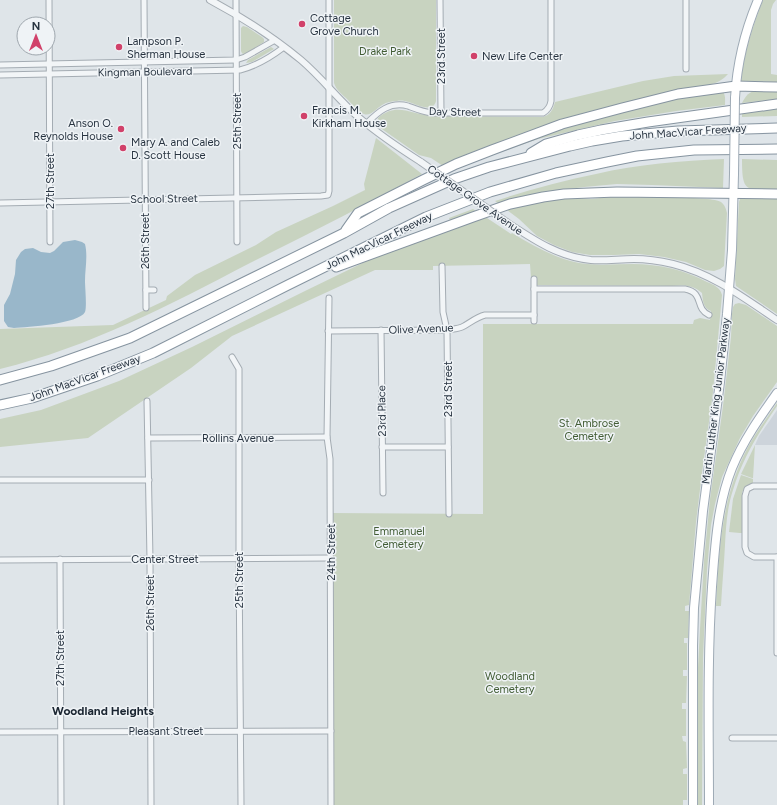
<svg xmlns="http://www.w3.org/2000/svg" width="777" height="805" viewBox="0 0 777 805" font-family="Figtree,sans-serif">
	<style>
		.built { fill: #cdd4db }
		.green { fill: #c8d3c0 }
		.water { fill: #99b7ca }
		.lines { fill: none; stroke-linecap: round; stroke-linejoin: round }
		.minor-casing { stroke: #a4acb3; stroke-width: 7 }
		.tertiary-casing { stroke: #a4acb3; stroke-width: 8 }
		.primary-casing { stroke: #9eaab5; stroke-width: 10 }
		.motorway-casing { stroke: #8694a0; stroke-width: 11 }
		.minor { stroke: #f2f5f7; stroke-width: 5 }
		.tertiary { stroke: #f2f5f7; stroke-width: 6 }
		.primary { stroke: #fff; stroke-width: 8 }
		.motorway { stroke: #fff; stroke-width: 9 }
		.tertiary-bridge-casing { stroke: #a4acb3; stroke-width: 8; stroke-linecap: butt }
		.primary-bridge-casing { stroke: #9eaab5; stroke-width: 10; stroke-linecap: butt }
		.tertiary-bridge { stroke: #f2f5f7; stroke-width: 6 }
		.primary-bridge { stroke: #fff; stroke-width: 8 }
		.poi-dot { fill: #d1416a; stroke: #eff3f6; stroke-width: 1.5 }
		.labels { text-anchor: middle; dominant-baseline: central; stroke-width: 3; stroke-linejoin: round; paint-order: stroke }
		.poi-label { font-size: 11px; fill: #283441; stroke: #eff3f6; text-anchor: start }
		.park-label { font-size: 11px; fill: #425d35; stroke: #eff3f6 }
		.street-label { font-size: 11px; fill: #283441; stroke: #eff3f6 }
		.neighbourhood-label { font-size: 12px; font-weight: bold; fill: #1a2531; stroke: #eff3f6 }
	</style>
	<rect width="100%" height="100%" fill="#dfe5e9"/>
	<polygon class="built" points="777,410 777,445 755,445 759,436"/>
	<g class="green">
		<path d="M334,0h102v101c-3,12 -19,4 -27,1 -4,-1 -8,-2 -12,-1 -5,0 -10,1 -15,4 -5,3 -12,12 -18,9 -6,-2 -12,-10 -16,-14 -5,-5 -12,-10 -14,-17z"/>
		<path d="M763,0h13l-3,4 -2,6v64l6,1v7l-35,-1h-1c3,-29 12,-55 22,-81z"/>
		<path d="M243,26l4,1 15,10 2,2v3l-18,12c-3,0 -4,0 -5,-3v-23z"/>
		<polygon points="271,47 274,49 252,62 246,63 248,60"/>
		<path d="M728,74c-10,12 -26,12 -40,15l-245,77 -12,-8 -12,-3 -40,-28 -2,-4 1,-5c18,-16 33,-4 53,-2l112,1c7,-2 10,-7 12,-15l88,-21 31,-5z"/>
		<path d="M722,90c4,5 3,10 3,15l-49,6 -61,10 -77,18 -68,24c81,-34 165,-58 252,-73z"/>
		<path d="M757,90l20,1v8l-35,4c4,-8 7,-11 15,-13z"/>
		<polygon points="777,109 777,116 742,117 742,114"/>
		<path d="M376,138l46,36c-56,31 -114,60 -172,89 -80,42 -161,84 -250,106v-40l113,-4 53,-25 1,-4 28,-21 61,-30 20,-13 57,-26 32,-16 -1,-6z"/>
		<path d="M724,159l-1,29 -71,-3 -35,-1 -33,3 -31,4 -54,13 -4,-3c33,-11 67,-20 101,-27 42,-10 85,-13 128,-15z"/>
		<path d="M742,159l35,1v30c-31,-1 -35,4 -35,-31z"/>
		<path d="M619,196c15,1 94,0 102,6 4,3 5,7 6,11l-3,53 -4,3 -6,2 -9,-1 -19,-8 -22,-5 -25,-3 -25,1h-24l-18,-3 -18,-7 -17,-9 -18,-17 -12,-9 20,-5 37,-8 27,2z"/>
		<polygon points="744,198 777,198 777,314 736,286 735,279 739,202 740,199"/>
		<polygon points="473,209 476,211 450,220 449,218"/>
		<path d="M484,216l27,18 1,-1c22,13 42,25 67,30 18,3 36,1 54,1 26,0 52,6 74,18 7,3 13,5 15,13l-9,97 -11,81 -6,49 -7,83 -4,1v5h4l-1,27h-4v5h3v27h-4v6h4l-1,27h-4v6h4v27h-4l1,5 3,1 1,26 -4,1v5h4v26h-4v5h-352v-292l152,1v-190h210l1,-4 6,-2 10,2 1,-9c-8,-3 -8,-10 -9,-18 -9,-8 -18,-8 -30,-7l-135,-1v-7h-6l-1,-14 -97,2v4h-58l-143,66 -41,32 -103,70 -88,9v-28l41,-9 78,-29 73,-34 115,-57 70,-34z"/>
		<polygon points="739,303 746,305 777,326 777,382 753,416 740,438 722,477 715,504 711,525 707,570 703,657 702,805 698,805 698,667 700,629 704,561 710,499 723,406 731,337 732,314 733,307 735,304"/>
		<path d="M777,403v3c-18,26 -35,53 -44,84 -6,18 -7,36 -8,55 -1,20 -3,41 -4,61h-5c3,-55 5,-107 31,-157 9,-17 20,-31 30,-46z"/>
		<polygon points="755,445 753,478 752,478 741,474"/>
		<path d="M741,475l12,4v4c-6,2 -9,4 -11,10v40h-2l-11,-1 4,-33z"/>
	</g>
	<path class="water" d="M75,240l7,2 3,2c3,12 0,25 0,37 0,6 2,26 0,31 -6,12 -58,15 -71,16l-6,-1 -4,-6v-16l6,-11 5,-20 1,-14 5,-8 4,-3 8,-1 8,4 9,1 4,-2 9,-9z"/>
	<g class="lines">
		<g class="minor-casing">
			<g id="minor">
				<polyline points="49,0 50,242"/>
				<polyline points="144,0 146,308"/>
				<polyline points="236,0 237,242"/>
				<polyline points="440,0 441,113"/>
				<polyline points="686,0 686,69"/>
				<polyline points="0,65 236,60 245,57 275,40"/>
				<path d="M0,75l240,-5c16,-4 31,-13 44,-23"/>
				<path d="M367,123c11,-11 23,-22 41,-17 8,3 15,6 24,7h111c5,-3 7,-6 8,-12v-101"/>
				<polyline points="0,203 321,196 328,195 329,191 329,0"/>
				<polyline points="442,266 443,312 447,330 449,514"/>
				<polyline points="534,279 534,321"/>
				<path d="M534,289h151c20,4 9,19 24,26"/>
				<polyline points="146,290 154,290"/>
				<polyline points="329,298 327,437 330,459 331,805"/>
				<polyline points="381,330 383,493"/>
				<path d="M328,331l119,-1c6,-1 12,-1 17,-4 7,-4 13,-9 21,-11h49"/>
				<polyline points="232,357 239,369 239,558 241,805"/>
				<polyline points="147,401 150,559 151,805"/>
				<polyline points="148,438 327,437"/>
				<polyline points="382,447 448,447"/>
				<polyline points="0,480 149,480"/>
				<polyline points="777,486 753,486 747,489 745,496 745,547 747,553 754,557 777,557"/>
				<polyline points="777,557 777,653"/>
				<polyline points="60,559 61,805"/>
				<polyline points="0,560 331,558"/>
				<polyline points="0,732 331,731"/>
				<polyline points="732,738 777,738"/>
			</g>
		</g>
		<g class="tertiary-casing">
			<g id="tertiary">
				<path d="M210,0c32,17 63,37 91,60 20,17 36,38 56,56 20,17 42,32 64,46"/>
				<path d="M508,223c26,17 51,34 83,37 14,1 28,-1 43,-1 13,0 26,2 39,5 40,10 71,34 104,56"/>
			</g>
		</g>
		<g class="primary-casing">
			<g id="primary">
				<path d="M735,98c2,-36 9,-65 23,-98"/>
				<polyline points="693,805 693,646 694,608 703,511 720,382 727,314 732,250 734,174"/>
				<path d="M709,805c0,-73 -2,-145 3,-218 3,-40 5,-81 20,-119 11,-27 28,-51 45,-75"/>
			</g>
		</g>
		<g class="motorway-casing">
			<g id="motorway">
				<polyline points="531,153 546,144 578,135 601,130 648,122 777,104"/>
				<polyline points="346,230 358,213 423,180 456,164 492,150 562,124 622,108 678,94 736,86 777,87"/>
				<polyline points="336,267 473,217 510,204 543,197 564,194 617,192 777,194"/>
				<polyline points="0,380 51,366 130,338 344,233 389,208 454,179 489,167 570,146 592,141 622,136 678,131 777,128"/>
				<polyline points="0,405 32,398 97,376 153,353 288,285 426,217 490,192 556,173 607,162 637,156 694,150 777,149"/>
			</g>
		</g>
		<use href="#minor" class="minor"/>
		<use href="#tertiary" class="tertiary"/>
		<use href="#primary" class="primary"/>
		<use href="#motorway" class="motorway"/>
		<g class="tertiary-bridge-casing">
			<polyline id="tertiary-bridge" points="421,162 508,223"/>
		</g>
		<g class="primary-bridge-casing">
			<polyline id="primary-bridge" points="734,174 735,98"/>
		</g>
		<use href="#tertiary-bridge" class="tertiary-bridge"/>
		<use href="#primary-bridge" class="primary-bridge"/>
	</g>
	<g class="poi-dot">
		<circle cx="302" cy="24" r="4"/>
		<circle cx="119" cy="47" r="4"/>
		<circle cx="474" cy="56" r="4"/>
		<circle cx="304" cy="116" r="4"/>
		<circle cx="121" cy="129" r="4"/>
		<circle cx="123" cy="148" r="4"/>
	</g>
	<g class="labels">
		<g class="poi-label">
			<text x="310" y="18">Cottage<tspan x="310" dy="13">Grove Church</tspan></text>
			<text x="127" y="41">Lampson P.<tspan x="127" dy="13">Sherman House</tspan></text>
			<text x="482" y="56">New Life Center</text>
			<text x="312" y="110">Francis M.<tspan x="312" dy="13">Kirkham House</tspan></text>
			<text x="113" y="123" text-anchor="end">Anson O.<tspan x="113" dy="13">Reynolds House</tspan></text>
			<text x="131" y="142">Mary A. and Caleb<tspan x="131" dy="13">D. Scott House</tspan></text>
		</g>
		<g class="park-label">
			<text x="385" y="51">Drake Park</text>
			<text x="589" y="423">St. Ambrose<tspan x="589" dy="13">Cemetery</tspan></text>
			<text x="399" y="531">Emmanuel<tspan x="399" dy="13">Cemetery</tspan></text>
			<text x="510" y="676">Woodland<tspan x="510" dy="13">Cemetery</tspan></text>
		</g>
		<g class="street-label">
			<text transform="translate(441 56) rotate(-90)">23rd Street</text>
			<text transform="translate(145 72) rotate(-1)">Kingman Boulevard</text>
			<text transform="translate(455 112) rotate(1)">Day Street</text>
			<text transform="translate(237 121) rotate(-90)">25th Street</text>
			<text transform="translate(688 132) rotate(-4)">John MacVicar Freeway</text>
			<text transform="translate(50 181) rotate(-90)">27th Street</text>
			<text transform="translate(164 199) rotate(-1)">School Street</text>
			<text transform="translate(475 200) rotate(35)">Cottage Grove Avenue</text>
			<text transform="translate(145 241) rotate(-90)">26th Street</text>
			<text transform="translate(379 241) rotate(-26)">John MacVicar Freeway</text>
			<text transform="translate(421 329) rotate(-2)">Olive Avenue</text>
			<text transform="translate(85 378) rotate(-20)">John MacVicar Freeway</text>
			<text transform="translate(448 389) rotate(-90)">23rd Street</text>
			<text transform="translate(716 401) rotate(-83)">Martin Luther King Junior Parkway</text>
			<text transform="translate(382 411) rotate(-91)">23rd Place</text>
			<text x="238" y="438">Rollins Avenue</text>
			<text transform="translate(331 552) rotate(-90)">24th Street</text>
			<text x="165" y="559">Center Street</text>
			<text transform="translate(239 580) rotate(-90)">25th Street</text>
			<text transform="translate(150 603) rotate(-90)">26th Street</text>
			<text transform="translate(60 658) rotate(-90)">27th Street</text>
			<text x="166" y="731">Pleasant Street</text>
		</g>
		<g class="neighbourhood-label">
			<text x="103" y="711">Woodland Heights</text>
		</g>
	</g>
	<g transform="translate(36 36)"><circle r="19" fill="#eff3f6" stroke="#9fa7ae"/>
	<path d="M0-3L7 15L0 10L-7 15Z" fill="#d1416a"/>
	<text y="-6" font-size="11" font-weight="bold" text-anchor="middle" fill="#283441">N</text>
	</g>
</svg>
